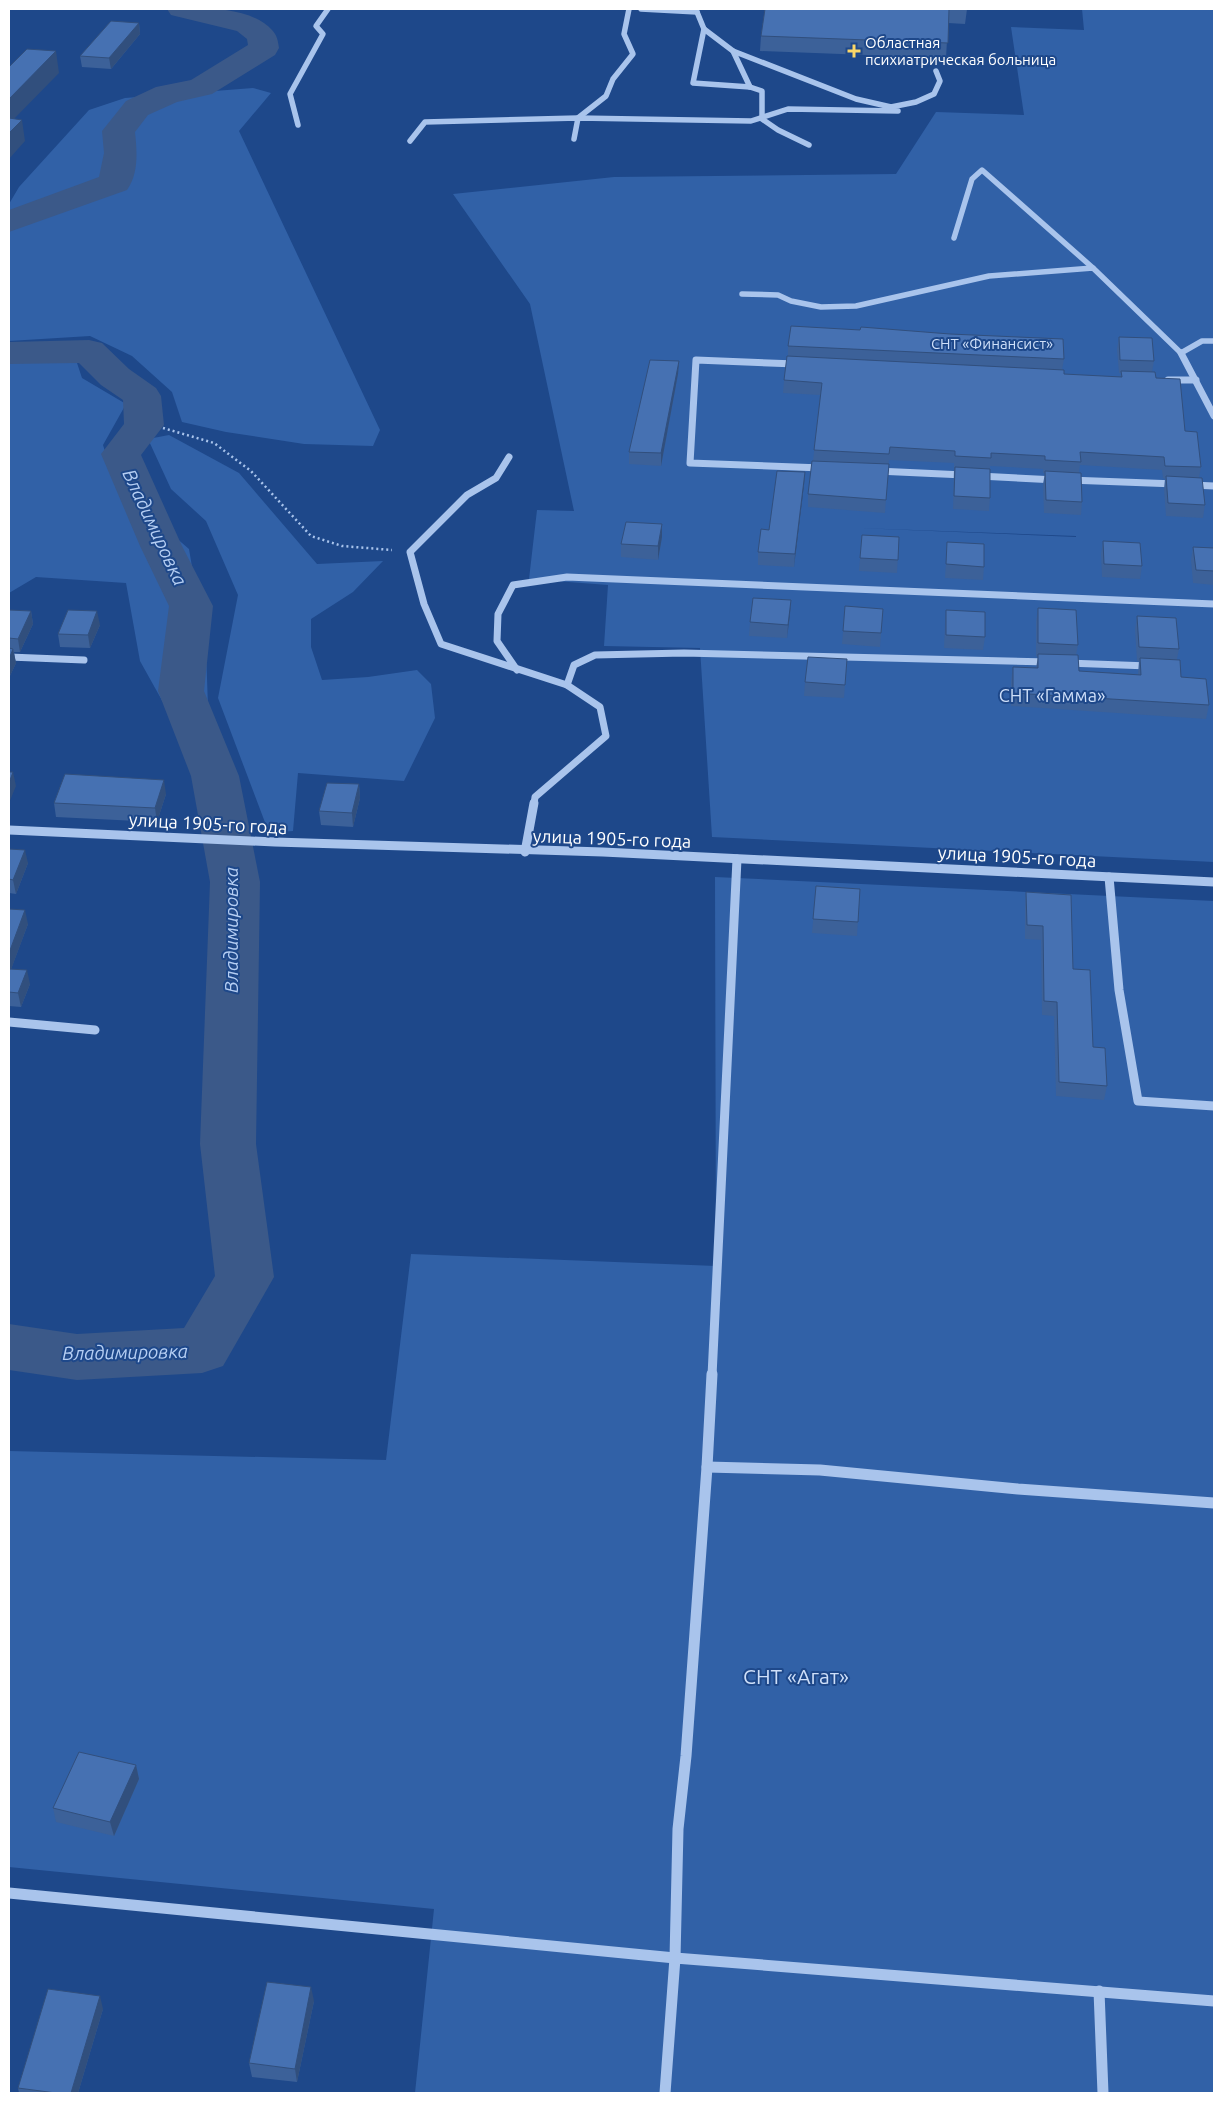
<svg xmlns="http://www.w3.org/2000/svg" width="1223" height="2102" viewBox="0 0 1223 2102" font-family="Ubuntu,sans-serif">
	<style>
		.green { fill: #3161a7; fill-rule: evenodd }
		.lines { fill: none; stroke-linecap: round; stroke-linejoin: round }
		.river { fill: #3b5989; fill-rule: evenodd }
		.path { stroke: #a9c4ec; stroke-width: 2.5; stroke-dasharray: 2 3; stroke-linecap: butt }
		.minor-far3 { stroke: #a9c4ec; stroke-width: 5.5 }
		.minor-far2 { stroke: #a9c4ec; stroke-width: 7 }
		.minor-far1 { stroke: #a9c4ec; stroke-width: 9 }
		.minor { stroke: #a9c4ec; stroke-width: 11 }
		.wall { fill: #3c6199 }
		.shaded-wall { fill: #314f7d }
		.building { fill: #4671b2; stroke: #314f7d }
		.poi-dot { fill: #fbd768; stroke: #1e488a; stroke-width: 2 }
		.labels { text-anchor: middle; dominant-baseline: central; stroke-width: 4; stroke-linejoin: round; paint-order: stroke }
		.far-poi-label { font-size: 15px; fill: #fff; stroke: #1e488a; text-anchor: start }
		.far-park-label { font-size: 15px; fill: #cedff9; stroke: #1e488a }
		.park-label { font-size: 18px; fill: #cedff9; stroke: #1e488a }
		.street-label { font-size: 18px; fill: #fff; stroke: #1e488a }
		.water-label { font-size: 19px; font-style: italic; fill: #b5cef3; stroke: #1e488a }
		.near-park-label { font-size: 21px; fill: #cedff9; stroke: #1e488a }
	</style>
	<rect width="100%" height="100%" fill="#1e488a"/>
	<g class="green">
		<path d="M1082,9h132v853l-502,-25 -12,-189 -96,-2 4,-61 -79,-6 8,-69 37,1 -44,-207 -77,-110 161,-17 282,-3 40,-62 88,3 -13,-88 73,3zM858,528l218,8v1z"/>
		<polygon points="253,88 271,93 239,131 380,430 373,446 304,444 226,432 182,422 172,392 132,356 90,336 9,341 9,204 19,187 89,110 125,98"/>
		<polygon points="76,360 82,378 126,404 103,445 116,486 189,549 206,649 208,707 169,713 140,661 126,583 36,577 9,593 9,361"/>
		<polygon points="169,435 239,473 317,564 383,561 353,592 311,619 311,647 322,680 368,677 417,670 431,684 435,718 404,781 298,773 293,831 269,833 218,698 238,595 206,521 171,489 148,439"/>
		<polygon points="715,877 1214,901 1214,2093 415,2093 434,1909 9,1867 9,1451 386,1460 411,1254 716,1266"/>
	</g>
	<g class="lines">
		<g class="river">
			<path d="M167,9c30,-2 84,-3 105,21 5,5 6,11 7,18l-4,7 -63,39 -35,8 -29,13 -13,17c2,19 4,41 -8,58l-118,42v-22l90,-33 5,-24 -2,-22 24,-30 30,-14 35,-7 57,-35 -1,-6 -10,-8 -66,-16z"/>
			<polygon points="89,340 102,343 129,369 156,388 161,396 164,425 141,455 182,546 213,606 204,691 239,776 260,882 256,1144 274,1277 223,1366 202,1373 77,1380 9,1370 9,1324 77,1334 184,1328 215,1276 200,1144 210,882 191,776 158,691 169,606 140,546 101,454 124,424 123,400 101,385 79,363 9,364 9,342"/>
		</g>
		<polyline class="path" points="163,428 214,443 251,471 311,536 342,546 392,550"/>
		<g class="minor-far3">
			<polyline points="641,9 697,12"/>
			<polyline points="697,12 704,29 733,51 750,87"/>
			<polyline points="704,29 693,83 750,87 762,91 762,119 778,130 809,145"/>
			<polyline points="733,51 856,99 891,107"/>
			<polyline points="891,107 916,102 934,94 940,81 936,71"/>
			<polyline points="298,125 290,94 323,34 316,26 328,9"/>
			<polyline points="574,139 578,118 606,96 613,79 633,54 624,34 629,9"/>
			<polyline points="410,141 425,122 578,118 751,121 788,109 898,111"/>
			<polyline points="954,238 972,179 982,170 1093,268"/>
			<polyline points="742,294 778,295 791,301 821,307 856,306 989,276 1093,268 1182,354"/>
			<polyline points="1181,353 1202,341 1214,341"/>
		</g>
		<g class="minor-far2">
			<polyline points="1181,353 1214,416"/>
			<polyline points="796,364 696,360 690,463 822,468"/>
			<polyline points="1168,380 1196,380"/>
			<polyline points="509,457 496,478 467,495 410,552 424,604 441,644 567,685 600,707 606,736 535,797 534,804"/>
			<polyline points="877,471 964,475"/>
			<polyline points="979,476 1056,480"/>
			<polyline points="1069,480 1176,484"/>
			<polyline points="1192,485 1214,486"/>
			<polyline points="9,657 84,660"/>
			<polyline points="1067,663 1149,666"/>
			<polyline points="517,670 497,641 498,614 513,585 567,577 1214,604"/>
			<polyline points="567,685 574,665 595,655 684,653 1049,662"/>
		</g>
		<g class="minor-far1">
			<polyline points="9,830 275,842 603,852 1214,882"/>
			<polyline points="525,852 534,803"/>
			<polyline points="1109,877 1119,990 1138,1101 1214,1106"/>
			<polyline points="9,1022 95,1030"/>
			<polyline points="712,1376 737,859"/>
		</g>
		<g class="minor">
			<polyline points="707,1467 820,1470 1018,1489 1214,1503"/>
			<polyline points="9,1893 675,1958 1214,2001"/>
			<polyline points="1099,1991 1103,2093"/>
			<polyline points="665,2093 675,1958 678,1829 686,1756 707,1467 712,1374"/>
		</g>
	</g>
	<g class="wall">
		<polygon points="765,9 967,9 965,24 948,23 946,58 760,51 761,36"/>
		<polygon points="139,23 140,34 111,69 82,67 80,56"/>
		<polygon points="1119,337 1154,361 1152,372 1185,431 1201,467 1199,478 1205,505 1203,518 1166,516 1164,489 1165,479 1163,478 1162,470 1080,465 1079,472 1082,502 1081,515 1044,513 1043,484 1045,473 1043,473 1043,469 990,466 990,498 989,511 953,509 954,469 954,463 889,460 885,513 808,507 808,494 813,461 820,395 783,393 784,380 788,357 788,346 1064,359 1062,370 1064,374 1120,377 1121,373 1119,373 1117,349"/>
		<polygon points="679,361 678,374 661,466 629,464 629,452"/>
		<polygon points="805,472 804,485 794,567 758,565 758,552 769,530"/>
		<polygon points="662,524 662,537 658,560 621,557 621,544"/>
		<polygon points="862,535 899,537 897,573 859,571"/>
		<polygon points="1103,541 1142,566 1140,579 1102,577 1101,554"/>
		<polygon points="947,542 984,567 983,580 945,578"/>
		<polygon points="1193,547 1214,548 1214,585 1193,583 1191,560"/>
		<polygon points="845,606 883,609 880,647 842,644"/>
		<polygon points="1038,608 1078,645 1076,655 1079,671 1138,674 1139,661 1137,661 1135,629 1137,616 1179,649 1177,659 1181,677 1209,705 1206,719 1011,706 1011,680 1013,667 1036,668 1038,657 1036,656 1036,621"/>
		<polygon points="9,610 31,611 33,624 20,652 14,652 16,663 9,678"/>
		<polygon points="946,610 985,637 983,650 944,648 945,623"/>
		<polygon points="790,614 787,638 749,636 750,622"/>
		<polygon points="100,625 90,648 60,647 58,634"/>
		<polygon points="847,659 844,698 804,696 805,682"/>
		<polygon points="359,784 360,798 353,827 321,825 319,811"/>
		<polygon points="166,794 157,822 56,817 54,803"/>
		<polygon points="9,849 28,863 16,894 9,893"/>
		<polygon points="816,886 860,889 857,936 812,933"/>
		<polygon points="1026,892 1073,969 1093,1047 1107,1086 1104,1100 1056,1096 1054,1016 1042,1015 1041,940 1025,939 1025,906"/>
		<polygon points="9,909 28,924 11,969 30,984 21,1007 9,1006"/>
		<polygon points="136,1765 139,1779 114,1836 56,1822 53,1808"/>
		<polygon points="314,2001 297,2082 252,2077 249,2063"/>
		<polygon points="103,2009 78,2093 19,2093 18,2088"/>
	</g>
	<g class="shaded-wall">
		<polygon points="139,23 140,34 111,69 109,58"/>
		<polygon points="56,51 59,73 9,124 9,99"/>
		<polygon points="22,120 25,141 9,159 9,133"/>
		<polygon points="679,361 678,374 661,466 661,453"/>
		<polygon points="805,472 804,485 794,567 795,554"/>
		<polygon points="662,524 662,537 658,560 658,546"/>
		<polygon points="791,600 790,614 787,638 788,625"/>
		<polygon points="31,611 33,624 20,652 18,639"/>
		<polygon points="97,611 100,625 90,648 88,635"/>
		<polygon points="13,649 16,663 9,678 9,659"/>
		<polygon points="13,772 16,786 9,803 9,783"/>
		<polygon points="164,780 166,794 157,822 155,808"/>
		<polygon points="359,784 360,798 353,827 352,813"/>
		<polygon points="25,850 28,863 16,894 13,880"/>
		<polygon points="25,910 28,924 9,975 9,953"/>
		<polygon points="27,970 30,984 21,1007 18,993"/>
		<polygon points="136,1765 139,1779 114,1836 110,1822"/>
		<polygon points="311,1987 314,2001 297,2082 295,2069"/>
		<polygon points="100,1996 103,2009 78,2093 71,2093"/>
	</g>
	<g class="building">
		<polygon points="765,9 949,9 948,43 761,36"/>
		<polygon points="111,21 139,23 109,58 80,56"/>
		<polygon points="27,49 56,51 9,99 9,67"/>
		<polygon points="9,118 22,120 9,133"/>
		<polygon points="791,326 860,330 861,327 950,334 1063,339 1064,359 788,346"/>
		<polygon points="1119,337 1152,338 1154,361 1120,360"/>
		<polygon points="787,356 1064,370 1064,374 1122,377 1121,371 1155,372 1156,378 1180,379 1185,431 1197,432 1201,467 1165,466 1164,457 1080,452 1081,462 1045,460 1045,456 991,453 991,458 955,456 955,451 890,447 889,454 814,450 822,383 784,380"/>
		<polygon points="650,360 679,361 661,453 629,452"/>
		<polygon points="812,461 889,464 886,500 808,494"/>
		<polygon points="955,467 990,469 990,498 954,496"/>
		<polygon points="777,471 805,472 795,554 758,552 761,529 769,530"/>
		<polygon points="1045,471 1081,473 1082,502 1046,500"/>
		<polygon points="1166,476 1202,478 1205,505 1168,503"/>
		<polygon points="626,522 662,524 658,546 621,544"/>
		<polygon points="862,535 899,537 898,560 860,558"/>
		<polygon points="1103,541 1140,543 1142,566 1104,564"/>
		<polygon points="947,542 984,544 984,567 946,564"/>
		<polygon points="1193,547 1214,548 1214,571 1196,570"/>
		<polygon points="753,598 791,600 788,625 750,622"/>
		<polygon points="845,606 883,609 881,633 843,631"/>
		<polygon points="1038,608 1076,610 1078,645 1038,643"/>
		<polygon points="9,610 31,611 18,639 9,638"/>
		<polygon points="68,610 97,611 88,635 58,634"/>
		<polygon points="946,610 985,612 985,637 946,635"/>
		<polygon points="1137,616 1176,618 1179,649 1139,647"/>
		<polygon points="9,648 13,649 9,659"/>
		<polygon points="1038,654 1078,655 1079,671 1141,675 1140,658 1180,660 1181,677 1206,679 1209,705 1013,693 1013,667 1038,668"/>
		<polygon points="808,657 847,659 845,685 805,682"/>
		<polygon points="9,772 13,772 9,783"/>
		<polygon points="65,774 164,780 155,808 54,803"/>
		<polygon points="327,783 359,784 352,813 319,811"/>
		<polygon points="9,849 25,850 13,880 9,879"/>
		<polygon points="816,886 860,889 858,922 813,919"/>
		<polygon points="1026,892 1071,895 1073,969 1090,970 1093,1047 1105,1048 1107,1086 1059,1082 1057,1002 1044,1001 1043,926 1027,925"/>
		<polygon points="9,909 25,910 9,953"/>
		<polygon points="9,969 27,970 18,993 9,992"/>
		<polygon points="79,1752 136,1765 110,1822 53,1808"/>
		<polygon points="267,1982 311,1987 295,2069 249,2063"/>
		<polygon points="48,1989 100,1996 71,2093 56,2093 18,2088"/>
	</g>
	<path class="poi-dot" d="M851.5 43.5h5v5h5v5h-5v5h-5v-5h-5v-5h5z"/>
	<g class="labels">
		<g class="far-poi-label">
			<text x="865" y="42">Областная<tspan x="865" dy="17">психиатрическая больница</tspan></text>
		</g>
		<g class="far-park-label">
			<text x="992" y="343">СНТ «Финансист»</text>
		</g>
		<g class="park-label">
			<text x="1052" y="695">СНТ «Гамма»</text>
		</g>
		<g class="street-label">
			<text transform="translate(208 823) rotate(3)">улица 1905-го года</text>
			<text transform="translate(612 838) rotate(2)">улица 1905-го года</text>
			<text transform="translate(1017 856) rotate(3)">улица 1905-го года</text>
		</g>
		<g class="water-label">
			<text transform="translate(155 527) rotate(65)">Владимировка</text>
			<text transform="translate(231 930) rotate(-90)">Владимировка</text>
			<text transform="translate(125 1352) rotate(-1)">Владимировка</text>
		</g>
		<g class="near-park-label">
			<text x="796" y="1676">СНТ «Агат»</text>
		</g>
	</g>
	<rect width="1223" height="2102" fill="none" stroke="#ffffff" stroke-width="20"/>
</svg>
